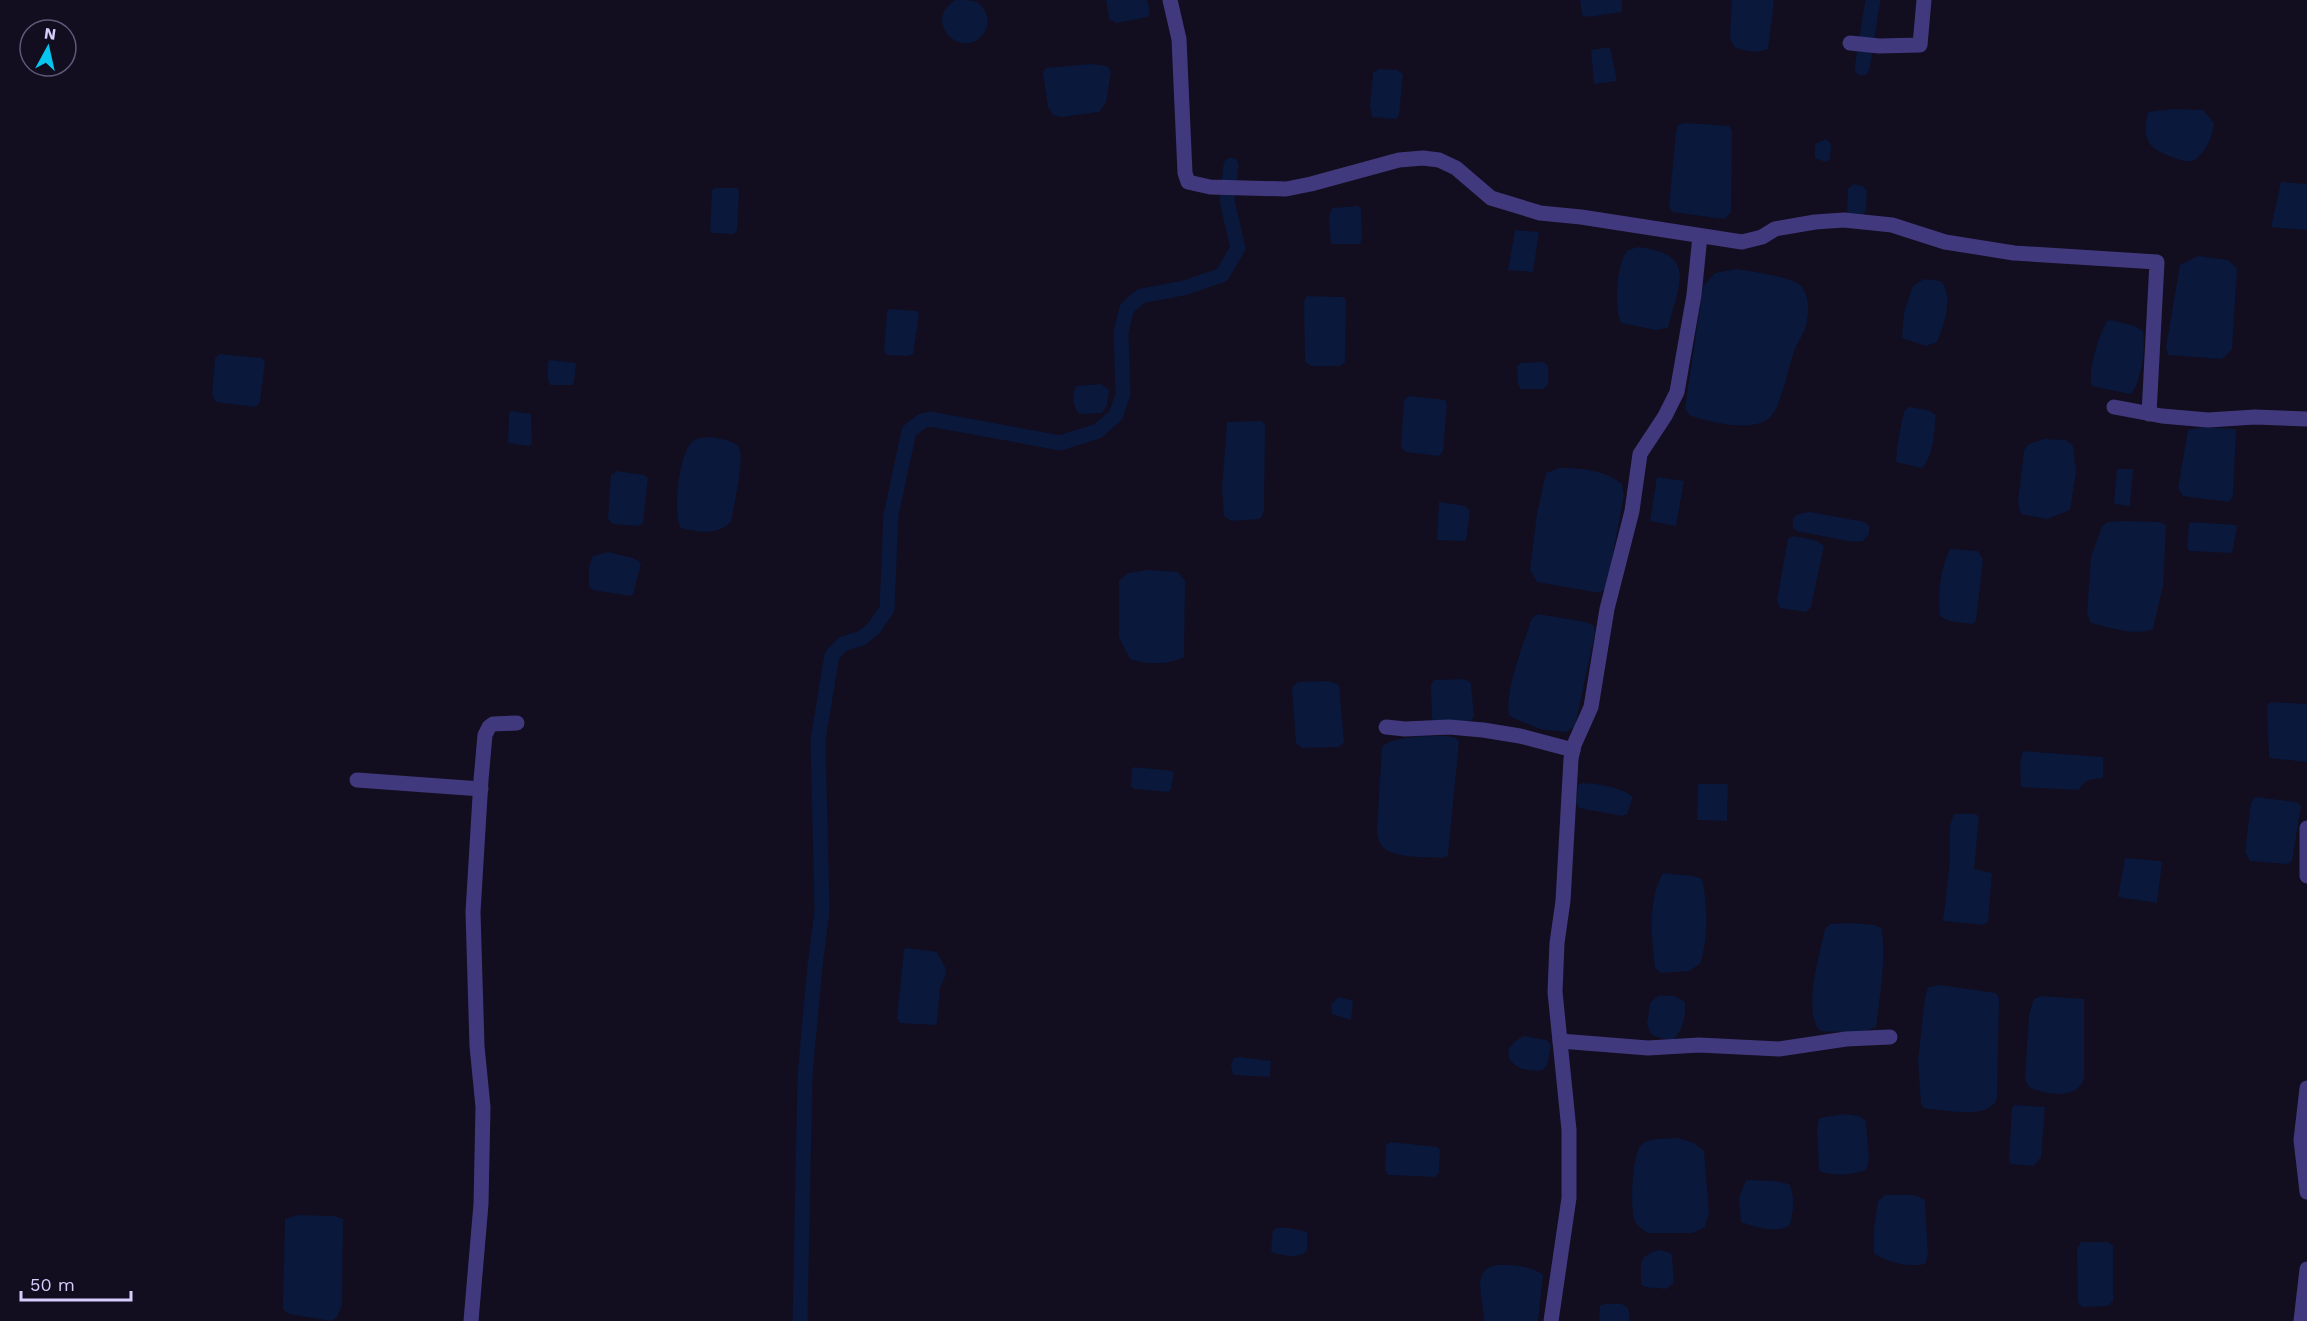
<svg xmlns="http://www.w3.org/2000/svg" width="2307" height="1321" viewBox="0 0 2307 1321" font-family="'Work Sans',sans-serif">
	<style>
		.water { fill: #0a183b }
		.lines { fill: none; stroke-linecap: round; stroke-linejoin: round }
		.canal { stroke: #0a183b; stroke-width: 15 }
		.minor { stroke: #41397d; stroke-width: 15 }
	</style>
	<rect width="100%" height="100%" fill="#120d1f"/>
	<g class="water">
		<path d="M956,0c5,0 14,0 19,1 11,5 17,21 9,32 -21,30 -64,-13 -28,-33z"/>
		<polygon points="1106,0 1147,0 1150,11 1148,17 1116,23 1109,19"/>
		<polygon points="1580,0 1622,0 1622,12 1587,17 1582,15"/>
		<path d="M1732,0h42l-6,49c-11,5 -23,2 -34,-2l-4,-9z"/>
		<polygon points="1610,47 1617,81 1594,84 1591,50"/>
		<polygon points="1091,64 1107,66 1111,71 1106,103 1099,112 1061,117 1053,115 1048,107 1043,72 1046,68"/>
		<polygon points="1379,69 1397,70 1403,74 1399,115 1396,119 1372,117 1370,106 1373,73"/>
		<path d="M2173,109l30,1 11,13c-2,16 -7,26 -19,37 -8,3 -15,0 -23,-3 -25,-9 -30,-18 -24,-45z"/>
		<polygon points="1685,123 1729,126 1732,131 1731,212 1725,219 1672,212 1669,206 1676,132 1678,125"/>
		<polygon points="1826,139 1831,144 1830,159 1825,162 1815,158 1815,144"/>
		<polygon points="2281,182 2307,184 2307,230 2271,227"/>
		<polygon points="1853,184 1863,186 1867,191 1866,210 1862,216 1850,216 1847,211 1848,189"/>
		<polygon points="716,188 738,188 739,193 737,230 734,234 712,233 710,229 712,190"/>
		<polygon points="1358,206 1361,209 1362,239 1360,244 1331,244 1329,217 1332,208"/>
		<polygon points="1515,230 1539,232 1533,272 1508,270"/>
		<path d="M1638,247c61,7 40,38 30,81l-12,2 -35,-7c-7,-15 -5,-61 7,-73z"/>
		<polygon points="2198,256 2228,260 2237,268 2232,349 2222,359 2168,355 2166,347 2180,265"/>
		<path d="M1737,269c15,3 52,7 63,16 9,8 9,24 7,35 -1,12 -8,19 -12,29 -7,17 -13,58 -26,69 -16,15 -61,4 -80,-3l-4,-7 18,-122 12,-13z"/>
		<path d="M1924,279l17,2c13,15 3,45 -4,61l-11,4 -24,-8 2,-26 9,-26z"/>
		<polygon points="1307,296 1343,297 1346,300 1345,362 1340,366 1311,366 1305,362 1304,301"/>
		<polygon points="889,309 917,311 919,315 913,354 907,356 887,355 884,351 887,312"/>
		<path d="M2111,320l24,6 8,5c3,13 -2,56 -13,63l-38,-8c-5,-16 7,-51 15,-65z"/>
		<polygon points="220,354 261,358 265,361 260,403 255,407 216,402 212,395 215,358"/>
		<polygon points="550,360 576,363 574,382 572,385 550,385 548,380 548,362"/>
		<polygon points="1543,362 1548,365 1548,384 1544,389 1521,389 1518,384 1517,366 1521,363"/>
		<path d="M1101,384l8,6 -2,15 -5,8 -23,1c-7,-9 -7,-18 -3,-28z"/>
		<polygon points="1409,396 1445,400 1447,404 1443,451 1439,456 1406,452 1401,447 1404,400"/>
		<path d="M1909,407l19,3 8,5c-2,17 -2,40 -14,53l-26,-6 1,-15 7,-36z"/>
		<polygon points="511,411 531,414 532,443 529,446 508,443 509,413"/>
		<polygon points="1261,421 1265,425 1264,512 1260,519 1231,521 1224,516 1222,488 1227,422"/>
		<polygon points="2203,427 2236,429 2233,496 2229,502 2183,496 2178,488 2188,430"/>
		<path d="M711,437c9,2 21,3 27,9 8,9 -5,63 -7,76 -15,14 -33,10 -50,6 -9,-15 -2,-76 12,-87 5,-4 12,-3 18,-4z"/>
		<polygon points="2044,439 2066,440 2073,446 2076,472 2070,510 2047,519 2021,514 2018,502 2024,450 2029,444"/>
		<path d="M1559,468c23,0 45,2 63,16l2,11 -17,91 -7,7 -63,-11 -7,-12 7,-57 9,-40z"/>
		<polygon points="2117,469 2133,469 2130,506 2114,504"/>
		<polygon points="617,471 644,475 648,478 643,523 639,526 613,524 608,519 611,475"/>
		<polygon points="1657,477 1684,481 1676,526 1650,521"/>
		<polygon points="1439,502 1465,506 1470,510 1466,541 1437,540"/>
		<polygon points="1810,512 1865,522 1869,526 1869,534 1863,541 1853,542 1797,531 1793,528 1793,518 1798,514"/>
		<path d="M2122,521l38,1 6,3 -3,61 -10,43c-17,8 -44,-2 -62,-6l-4,-9 4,-57 11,-31 6,-4z"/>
		<polygon points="2191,522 2236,525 2237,527 2232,553 2190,551 2187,548 2189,524"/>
		<polygon points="1794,536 1817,541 1824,546 1811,607 1806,612 1780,608 1777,600 1788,539"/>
		<path d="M1950,549l28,2 5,9 -7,60 -3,4 -24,-3 -9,-5c-2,-23 0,-47 10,-67z"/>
		<polygon points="608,552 633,558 641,563 634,592 631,596 593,590 589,586 589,567 593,556"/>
		<path d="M1148,570l30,2 7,9 -1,76c-15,8 -38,8 -54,2l-11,-22v-56l9,-8z"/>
		<path d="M1538,614l48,8 8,4 1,7 -20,93 -9,6 -26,-3 -31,-13c-5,-23 15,-74 23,-98z"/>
		<polygon points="1465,679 1471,683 1474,717 1469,722 1436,723 1432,718 1431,685 1434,680"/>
		<polygon points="1329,681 1339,685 1344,742 1339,747 1302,748 1296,743 1292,688 1298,682"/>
		<polygon points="2271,702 2307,704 2307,762 2269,758 2267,705"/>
		<path d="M1449,736l7,2 3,4 -11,113 -5,3c-15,-1 -49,0 -59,-10 -6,-5 -6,-11 -7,-18l5,-83c11,-12 51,-11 67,-11z"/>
		<path d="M2023,751l80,6v21c-12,1 -18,1 -24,12l-58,-3 -1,-25z"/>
		<polygon points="1134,767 1172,771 1174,773 1171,790 1168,792 1134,789 1131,786 1132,769"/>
		<path d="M1582,783c17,1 37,3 51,14l-6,17 -5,2 -43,-8 -3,-5 2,-18z"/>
		<polygon points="1698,784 1728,784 1727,821 1697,820"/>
		<polygon points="2255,797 2297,802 2301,806 2292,861 2287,864 2250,861 2245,852 2251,803"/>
		<polygon points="1954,814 1976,814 1979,817 1974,869 1992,873 1988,922 1983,925 1943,921 1950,861 1950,825"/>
		<polygon points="2125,858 2159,861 2162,863 2157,903 2118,897"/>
		<path d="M1663,873l30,3 9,3c6,28 7,58 -2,85l-11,7 -28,2 -6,-5c-3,-30 -8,-67 8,-95z"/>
		<path d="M1849,923l26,2 7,4c4,32 -2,65 -6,98l-16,6 -40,-2c-18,-20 0,-78 5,-102l5,-5z"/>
		<polygon points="906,948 937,952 946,969 945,977 940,987 937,1023 934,1025 900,1023 897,1018 904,950"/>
		<path d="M1940,985l56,8 3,5 -2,101c-9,21 -49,11 -67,10l-6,-1 -3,-4 -3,-44 7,-62 3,-11z"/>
		<path d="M1658,996h17l10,6c1,13 -2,27 -11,37h-10l-12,-4 -5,-10 3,-22z"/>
		<path d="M2041,996l43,3v80c-7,22 -39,15 -55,8l-4,-8 4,-65 5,-15z"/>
		<polygon points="1339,997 1353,1001 1351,1020 1332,1014 1331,1004"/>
		<path d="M1524,1036l22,4 5,5 -4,20 -4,5c-29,5 -51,-19 -19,-34z"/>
		<polygon points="1239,1057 1271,1061 1270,1077 1233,1075 1231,1065 1234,1058"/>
		<polygon points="2015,1105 2045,1107 2041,1157 2034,1166 2011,1164 2009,1160 2012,1108"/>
		<path d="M1845,1114l14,2 7,5 3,39 -3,10c-13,5 -32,6 -45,2l-2,-3 -2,-39 2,-12z"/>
		<path d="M1678,1138l16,5 10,8 5,62 -4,14 -12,6h-46c-3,-3 -9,-6 -11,-10 -7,-11 -4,-69 5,-78 9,-8 25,-6 37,-7z"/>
		<polygon points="1391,1142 1437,1147 1440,1150 1439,1173 1435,1177 1388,1175 1385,1170 1386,1145"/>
		<path d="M1746,1180l28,1 15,3c7,14 4,27 1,41 -14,9 -35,2 -49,-3l-2,-24z"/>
		<path d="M1885,1195h30l10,5 3,55 -3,9c-15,4 -40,-2 -51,-11v-25l4,-27z"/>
		<polygon points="297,1215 334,1216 343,1219 342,1305 337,1317 331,1321 289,1314 283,1309 285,1219"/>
		<path d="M1276,1228h13l18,4v18c-8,10 -22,5 -34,3l-2,-3 2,-20z"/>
		<polygon points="2081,1242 2108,1242 2113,1246 2113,1301 2108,1306 2082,1307 2078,1302 2077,1249"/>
		<polygon points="1660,1250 1671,1253 1672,1256 1674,1283 1666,1289 1645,1287 1641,1284 1641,1264 1644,1257 1652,1252"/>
		<path d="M1498,1265c15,0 33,0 45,10l-5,46h-54c0,-20 -15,-53 14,-56z"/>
		<polygon points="1604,1304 1622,1304 1628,1308 1630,1321 1599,1321 1600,1306"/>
	</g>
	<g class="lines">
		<g class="canal">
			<polyline points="1862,68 1873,0"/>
			<polyline points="800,1321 805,1075 815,966 822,911 818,740 832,655 843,644 862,638 874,628 887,609 891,515 909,431 922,421 930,419 1060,443 1098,431 1116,415 1123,394 1121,332 1127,308 1141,296 1184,288 1222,275 1238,248 1227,201 1231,165"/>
		</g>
		<g class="minor">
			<polyline points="1170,0 1179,39 1185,173 1188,182 1210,187 1286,189 1311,184 1399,160 1423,158 1439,160 1456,168 1491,198 1540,213 1581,217 1742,242 1762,237 1775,229 1815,222 1844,220 1892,225 1945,242 2014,253 2157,262 2149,414"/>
			<polyline points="1850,43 1879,46 1920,45 1924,0"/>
			<polyline points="2114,407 2162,416 2208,420 2255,417 2307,419"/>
			<polyline points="1386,727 1405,729 1449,727 1483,730 1520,736 1573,750"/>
			<polyline points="357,780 481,789"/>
			<polyline points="2307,828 2307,876"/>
			<polyline points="1560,1041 1648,1048 1699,1045 1779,1049 1846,1039 1890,1037"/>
			<polyline points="2307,1088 2301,1140 2307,1192"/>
			<polyline points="471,1321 481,1204 483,1107 477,1046 473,912 481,780 485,735 489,727 493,724 517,723"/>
			<polyline points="1551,1321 1569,1198 1569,1130 1555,992 1557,943 1563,901 1571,759 1574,745 1591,707 1607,609 1632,511 1640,454 1665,416 1677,392 1694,295 1700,236"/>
			<polyline points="2301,1321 2307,1269"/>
		</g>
	</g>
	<g transform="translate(48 48) rotate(8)"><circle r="28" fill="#120d1f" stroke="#605a78" stroke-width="1.5"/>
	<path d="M0-4.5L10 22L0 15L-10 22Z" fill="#07c6ef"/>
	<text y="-9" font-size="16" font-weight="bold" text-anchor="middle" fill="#d6cdfd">N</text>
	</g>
	<path d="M21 1291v9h110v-9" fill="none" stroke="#d6cdfd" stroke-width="3"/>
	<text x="30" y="1291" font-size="18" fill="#d6cdfd" stroke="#120d1f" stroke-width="4.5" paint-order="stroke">50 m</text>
</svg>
